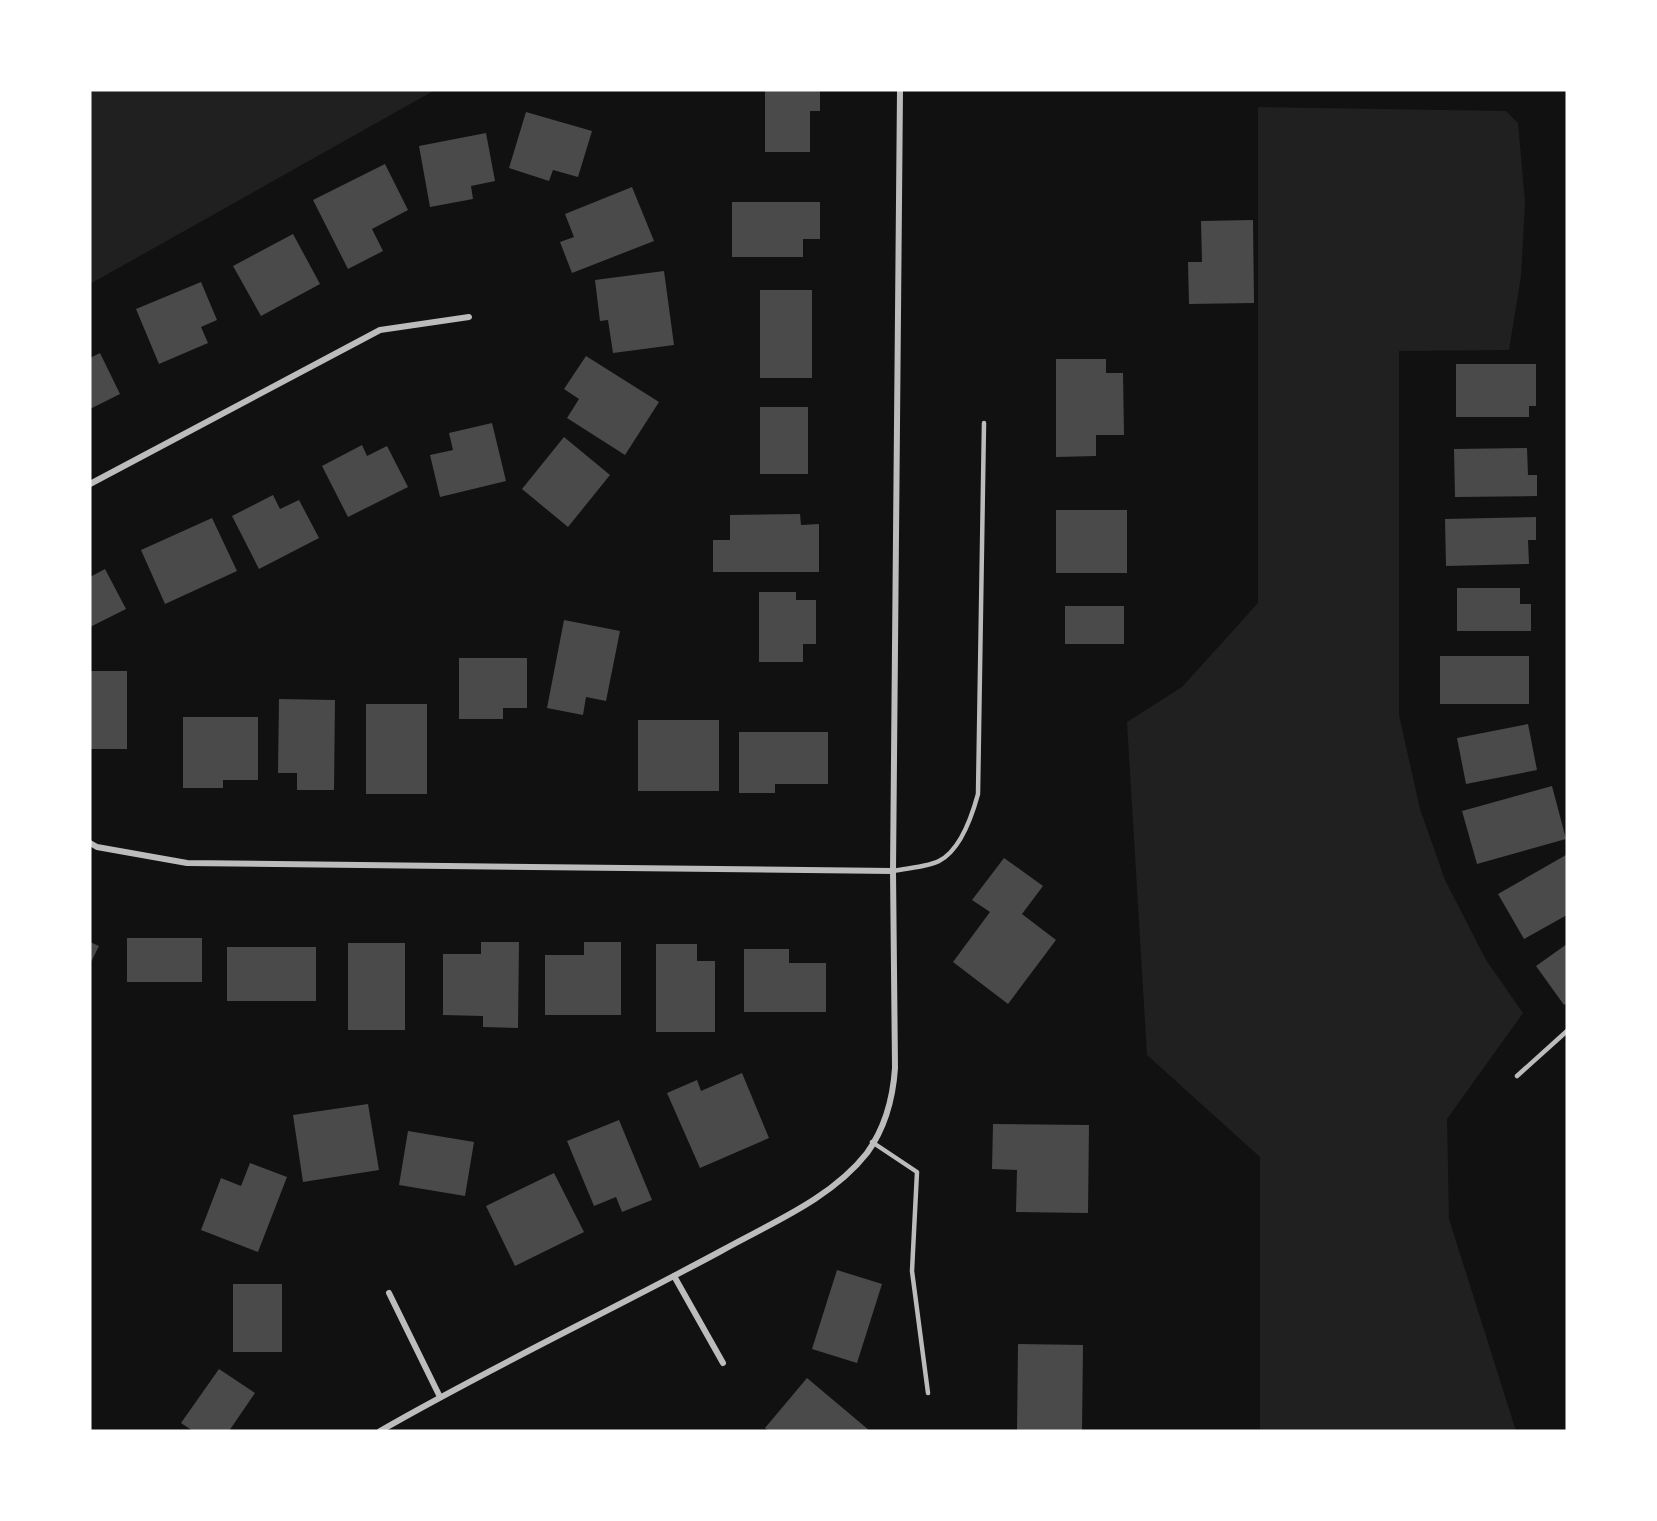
<svg xmlns="http://www.w3.org/2000/svg" width="1657" height="1521" viewBox="0 0 1657 1521" font-family="'Source Sans 3',sans-serif">
	<style>
		.green { fill: #202020 }
		.building { fill: #4a4a4a }
		.lines { fill: none; stroke-linecap: round; stroke-linejoin: round }
		.service { stroke: #bcbcbc; stroke-width: 4.5 }
		.minor { stroke: #bcbcbc; stroke-width: 6 }
	</style>
	<rect width="100%" height="100%" fill="#111"/>
	<g class="green">
		<polygon points="90,90 435,90 90,284"/>
		<polygon points="1258,107 1506,111 1518,123 1525,202 1521,276 1509,350 1399,351 1399,715 1420,809 1445,880 1486,960 1523,1013 1447,1119 1449,1219 1516,1431 1260,1431 1260,1157 1147,1055 1127,722 1182,687 1258,603"/>
	</g>
	<g class="building">
		<polygon points="765,90 820,90 820,111 810,111 810,152 765,152"/>
		<polygon points="526,112 592,131 578,177 553,170 549,181 509,168"/>
		<polygon points="486,133 495,181 471,186 473,199 430,207 419,146"/>
		<polygon points="385,164 408,210 372,229 383,251 348,269 313,200"/>
		<polygon points="632,187 654,241 572,273 560,242 574,237 565,214"/>
		<polygon points="732,202 820,202 820,239 803,239 803,257 732,257"/>
		<polygon points="1253,220 1254,303 1189,304 1188,262 1202,262 1201,221"/>
		<polygon points="293,234 320,284 261,316 233,266"/>
		<polygon points="664,271 674,345 613,353 608,320 600,321 595,280"/>
		<polygon points="201,282 217,320 201,327 208,343 159,364 136,309"/>
		<rect x="760" y="290" width="52" height="88"/>
		<polygon points="100,353 120,394 90,409 90,358"/>
		<polygon points="586,356 659,402 625,455 567,418 579,399 564,389"/>
		<polygon points="1056,359 1106,359 1106,373 1123,373 1124,435 1096,435 1096,456 1056,457"/>
		<polygon points="1456,364 1536,364 1536,406 1529,406 1529,417 1456,417"/>
		<rect x="760" y="407" width="48" height="67"/>
		<polygon points="492,423 506,481 440,497 430,455 453,450 449,433"/>
		<polygon points="564,437 610,475 568,527 522,489"/>
		<polygon points="362,445 367,456 387,446 408,487 348,517 322,466"/>
		<polygon points="1527,448 1528,475 1537,475 1537,496 1455,497 1454,449"/>
		<polygon points="273,495 280,509 299,500 319,538 259,569 232,516"/>
		<rect x="1056" y="510" width="71" height="63"/>
		<polygon points="800,514 801,525 819,524 819,572 713,572 713,540 730,540 730,515"/>
		<polygon points="1536,517 1536,540 1528,540 1529,564 1446,566 1445,519"/>
		<polygon points="212,518 237,571 165,604 141,550"/>
		<polygon points="105,569 126,609 90,627 90,577"/>
		<polygon points="1457,588 1520,588 1520,604 1531,604 1531,631 1457,631"/>
		<polygon points="759,592 796,592 796,600 816,600 816,644 803,644 803,662 759,662"/>
		<rect x="1065" y="606" width="59" height="38"/>
		<polygon points="564,620 620,631 606,701 586,697 583,715 547,708"/>
		<rect x="1440" y="656" width="89" height="48"/>
		<polygon points="459,658 527,658 527,708 503,708 503,719 459,719"/>
		<rect x="90" y="671" width="37" height="78"/>
		<polygon points="279,699 335,700 334,790 297,790 297,773 278,773"/>
		<rect x="366" y="704" width="61" height="90"/>
		<polygon points="183,717 258,717 258,780 223,780 223,788 183,788"/>
		<rect x="638" y="720" width="81" height="71"/>
		<polygon points="1528,724 1537,770 1466,784 1457,738"/>
		<polygon points="739,732 828,732 828,784 775,784 775,793 739,793"/>
		<polygon points="1552,786 1566,839 1477,864 1462,811"/>
		<polygon points="1566,855 1567,915 1524,939 1498,894"/>
		<polygon points="1004,858 1043,886 1022,914 1056,940 1008,1004 953,962 990,912 972,900"/>
		<rect x="127" y="938" width="75" height="44"/>
		<polygon points="90,942 99,946 90,964"/>
		<polygon points="481,942 519,942 518,1028 483,1027 483,1016 443,1015 443,954 481,954"/>
		<polygon points="584,942 621,942 621,1015 545,1015 545,955 584,955"/>
		<rect x="348" y="943" width="57" height="87"/>
		<polygon points="656,944 697,944 697,961 715,961 715,1032 656,1032"/>
		<polygon points="1567,944 1567,1003 1564,1005 1536,966"/>
		<rect x="227" y="947" width="89" height="54"/>
		<polygon points="744,949 789,949 789,963 826,963 826,1012 744,1012"/>
		<polygon points="742,1073 769,1138 700,1168 667,1093 697,1080 701,1091"/>
		<polygon points="368,1104 379,1170 303,1182 293,1115"/>
		<polygon points="619,1120 652,1200 622,1212 616,1197 594,1206 567,1141"/>
		<polygon points="993,1124 1089,1125 1088,1213 1016,1212 1017,1170 992,1169"/>
		<polygon points="408,1131 474,1142 465,1196 399,1185"/>
		<polygon points="250,1163 287,1177 258,1252 201,1230 221,1178 241,1186"/>
		<polygon points="554,1173 584,1232 515,1266 486,1206"/>
		<polygon points="837,1270 882,1284 857,1363 812,1349"/>
		<rect x="233" y="1284" width="49" height="68"/>
		<polygon points="1018,1344 1083,1345 1082,1431 1017,1431"/>
		<polygon points="219,1369 255,1393 229,1431 193,1431 181,1423"/>
		<polygon points="807,1378 870,1431 769,1431 765,1428"/>
	</g>
	<g class="lines">
		<g class="service">
			<path d="M893,871c13,-3 35,-4 46,-10 22,-11 33,-45 39,-67l6,-371"/>
			<polyline points="1517,1076 1567,1031"/>
			<polyline points="872,1142 917,1172 912,1271 928,1393"/>
		</g>
		<g class="minor">
			<polyline points="90,484 380,330 469,317"/>
			<polyline points="90,843 97,847 187,863 893,871"/>
			<polyline points="674,1276 723,1363"/>
			<polyline points="389,1293 440,1397"/>
			<path d="M380,1431c111,-64 228,-119 341,-180 50,-28 110,-52 146,-98 18,-25 26,-55 28,-85l-2,-197 7,-781"/>
		</g>
	</g>
	<rect width="1657" height="1521" fill="none" stroke="#ffffff" stroke-width="183"/>
</svg>
